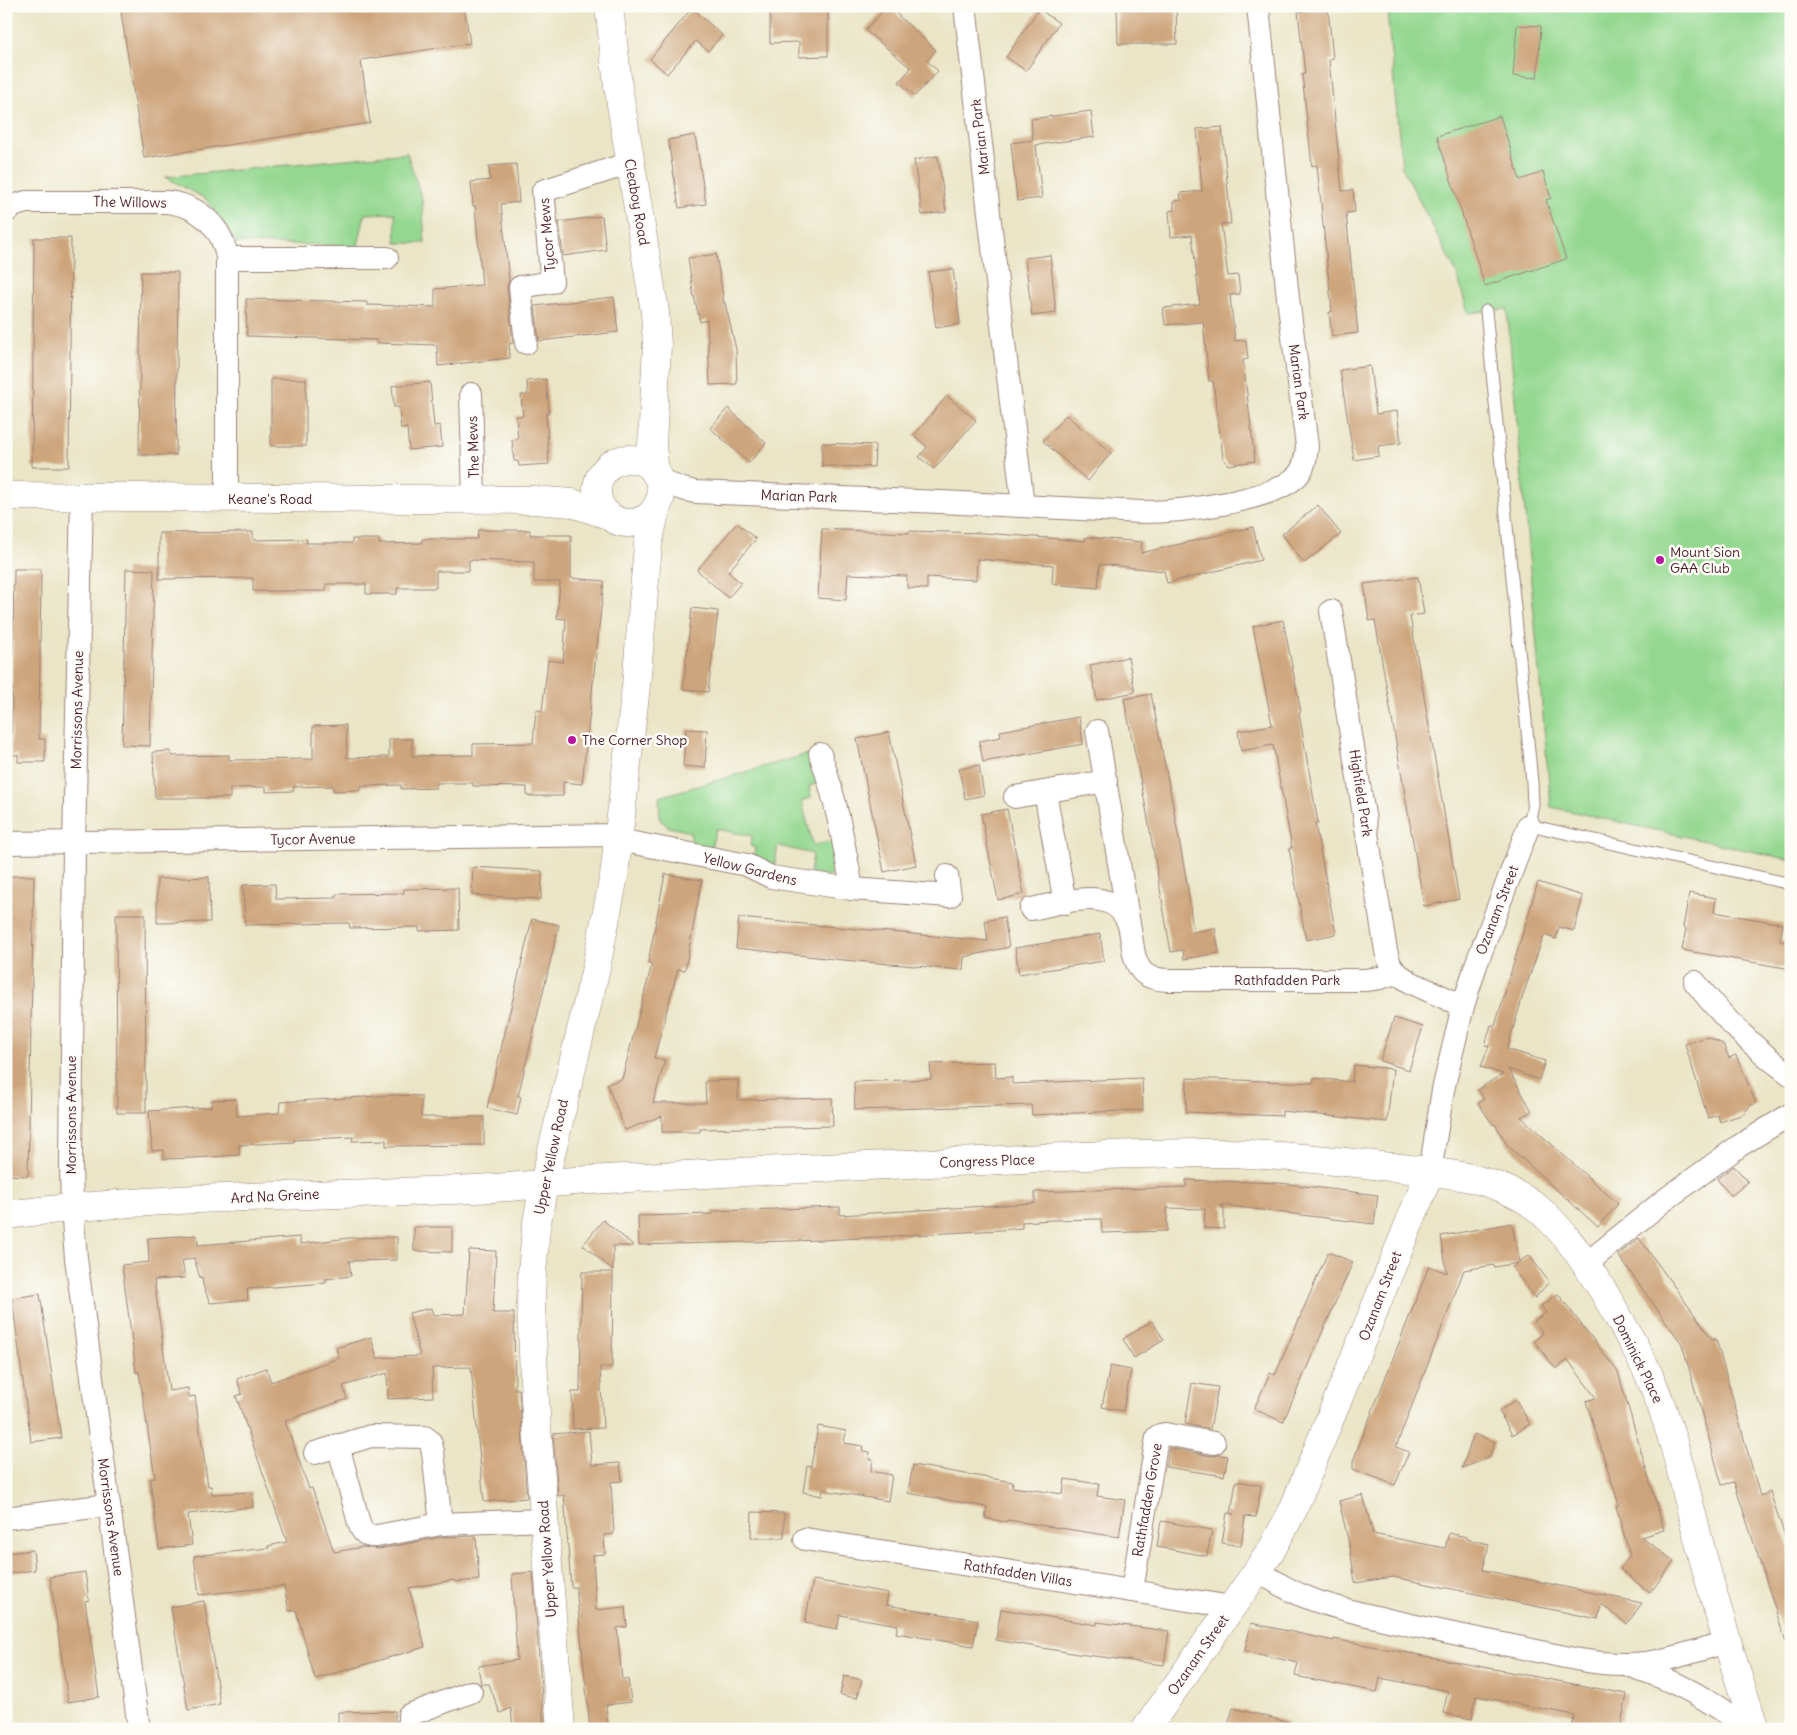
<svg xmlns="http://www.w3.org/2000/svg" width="1797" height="1735" viewBox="0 0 1797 1735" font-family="Delius,sans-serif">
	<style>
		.green { fill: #94d890; stroke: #6f7c5e }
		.building { fill: #cda57b }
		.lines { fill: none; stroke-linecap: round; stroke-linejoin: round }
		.lane-casing { stroke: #9a8278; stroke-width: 13 }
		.street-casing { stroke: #9a8278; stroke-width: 24 }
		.secondary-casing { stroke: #9a8278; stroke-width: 29 }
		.lane { stroke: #fff; stroke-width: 11 }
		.street { stroke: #fff; stroke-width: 22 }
		.secondary { stroke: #fff; stroke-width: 28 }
		.poi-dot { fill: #b5179e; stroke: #fdfcf7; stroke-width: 2 }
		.labels { text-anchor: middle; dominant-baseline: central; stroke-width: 5; stroke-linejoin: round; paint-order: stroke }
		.street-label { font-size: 14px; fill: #4a1f2b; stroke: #fdfcf7 }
		.poi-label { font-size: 14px; fill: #4a1f2b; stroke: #fdfcf7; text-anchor: start }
	</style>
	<rect width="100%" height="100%" fill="#fdfcf7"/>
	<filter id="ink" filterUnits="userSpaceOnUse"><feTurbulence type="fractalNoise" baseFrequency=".02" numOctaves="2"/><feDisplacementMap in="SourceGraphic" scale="10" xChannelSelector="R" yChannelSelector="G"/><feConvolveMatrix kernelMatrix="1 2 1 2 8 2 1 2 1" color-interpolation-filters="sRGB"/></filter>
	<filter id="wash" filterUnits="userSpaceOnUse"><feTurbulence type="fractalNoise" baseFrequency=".0096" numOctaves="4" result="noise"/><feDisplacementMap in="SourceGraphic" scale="20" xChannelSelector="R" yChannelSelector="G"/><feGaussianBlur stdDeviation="1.12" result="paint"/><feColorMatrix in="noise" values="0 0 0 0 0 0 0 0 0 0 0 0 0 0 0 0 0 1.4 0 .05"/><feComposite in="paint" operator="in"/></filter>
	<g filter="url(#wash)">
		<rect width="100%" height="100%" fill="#eae5c6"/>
		<g class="green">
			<polygon points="1390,6 1791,6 1791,860 1551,807 1507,309 1468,313 1457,274 1402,167 1388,22"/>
			<polygon points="407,153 422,199 425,243 396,243 395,213 365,214 358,246 237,243 206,199 165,177"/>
			<polygon points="808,754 820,783 809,786 811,798 802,801 813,845 832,842 837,865 836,872 828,876 810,873 813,854 778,846 774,867 752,858 756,848 750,846 752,836 716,829 711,848 692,844 690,832 669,827 660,820 659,797"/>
		</g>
		<g id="blocks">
			<g class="building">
				<polygon points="120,6 464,6 470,43 361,60 370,123 144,158"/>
				<polygon points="888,6 936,50 927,61 938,71 915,96 899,82 911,68 865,30"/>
				<polygon points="1117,6 1176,6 1177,44 1118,44"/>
				<polygon points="692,8 722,35 708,51 696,41 667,74 650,59"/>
				<polygon points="1328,8 1333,59 1329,60 1342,191 1353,190 1355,212 1346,213 1358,333 1332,336 1329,312 1332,312 1317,165 1312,166 1302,74 1305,74 1298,12"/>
				<polygon points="828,9 828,56 799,57 799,42 770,43 770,10"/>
				<polygon points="1039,9 1059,23 1026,71 1006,57"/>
				<polygon points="1517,25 1541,26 1537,78 1513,76"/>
				<polygon points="1091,111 1094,137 1036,145 1042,198 1017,201 1011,143 1033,140 1031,119"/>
				<polygon points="1500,116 1520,180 1543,172 1551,198 1546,200 1566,259 1485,286 1437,136"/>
				<polygon points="1222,127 1231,224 1221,224 1228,276 1238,275 1240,294 1230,295 1235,341 1246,340 1248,359 1243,360 1255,461 1228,465 1223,458 1213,381 1209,381 1203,322 1165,325 1163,308 1200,304 1192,235 1171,237 1169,211 1174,210 1174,201 1181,200 1180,193 1202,191 1197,129"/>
				<polygon points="695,135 706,204 679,208 668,140"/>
				<polygon points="938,156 946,212 922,215 914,160"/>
				<polygon points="516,164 519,202 501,204 509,280 507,288 513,343 509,344 510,358 438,366 437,345 377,343 377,340 247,336 246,299 367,302 367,305 435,307 435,289 482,285 475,206 473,206 471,182 490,180 489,166"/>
				<polygon points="602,216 606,250 563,256 559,222"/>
				<polygon points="34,238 71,238 69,467 32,467"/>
				<polygon points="716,254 724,303 725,303 736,349 737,384 710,385 707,320 700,322 693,292 688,258"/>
				<polygon points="1050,255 1056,313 1032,316 1025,258"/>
				<polygon points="953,269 960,324 936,328 928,272"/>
				<polygon points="141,272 178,272 176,455 139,455"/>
				<polygon points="614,297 618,332 539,341 535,306"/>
				<polygon points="1370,366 1376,414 1397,411 1401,443 1378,446 1379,456 1354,460 1340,370"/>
				<rect x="271" y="379" width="35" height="67"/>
				<polygon points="546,379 549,413 546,414 549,464 519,466 518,461 514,461 512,440 518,439 516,416 523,416 521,395 528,395 527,381"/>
				<polygon points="430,382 434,426 440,425 442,447 409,450 407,428 401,429 399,407 394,407 392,386"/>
				<polygon points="947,396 976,420 934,469 919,457 927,447 914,435"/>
				<polygon points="728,408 766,443 749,463 710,428"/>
				<polygon points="1066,415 1111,453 1088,481 1043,441"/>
				<polygon points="822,443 875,445 874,467 822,466"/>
				<polygon points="1318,505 1341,534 1304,563 1282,534"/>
				<polygon points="737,523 756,539 728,572 741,583 728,598 697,570"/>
				<polygon points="1253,527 1261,560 1167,583 1164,571 1100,564 1098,588 1052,584 1053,565 977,559 976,580 927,577 927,589 907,588 907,576 848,574 846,600 818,598 822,529 909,533 909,531 985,533 1085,541 1086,537 1142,542 1141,553"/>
				<polygon points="478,530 530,530 530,535 571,535 571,578 604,581 582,784 563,782 563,796 527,796 527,787 473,786 473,783 436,783 436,788 401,789 401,785 361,786 361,790 333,791 333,786 293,787 294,791 266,792 266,787 230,788 230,798 155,798 153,752 171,751 172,756 229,755 229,760 313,759 313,726 346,725 347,758 389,757 389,739 412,739 412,756 473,755 473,744 533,743 536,710 542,711 548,660 563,662 566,619 557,618 560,582 534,582 534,562 469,560 469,571 436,571 436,588 397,588 397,594 366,594 366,584 326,584 326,591 253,591 253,578 159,579 159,533 253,532 253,540 307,539 306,543 352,543 352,539 379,539 379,544 422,543 422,539 477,539"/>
				<polygon points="14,569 41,569 39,739 45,739 45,762 18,762 18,755 11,755"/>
				<polygon points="126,569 154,570 150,746 122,745"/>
				<polygon points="1418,577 1424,614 1410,616 1459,899 1424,906 1375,620 1369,621 1364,584"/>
				<polygon points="692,608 718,611 708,692 683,689"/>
				<polygon points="1283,620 1301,712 1299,713 1318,823 1315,823 1336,934 1306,940 1289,848 1292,848 1273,745 1241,751 1238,731 1272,725 1253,626"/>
				<polygon points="1128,657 1135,692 1097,700 1090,665"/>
				<polygon points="1151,694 1172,801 1188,889 1193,932 1215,928 1219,953 1184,959 1183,950 1171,952 1146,808 1124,699"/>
				<polygon points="1079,717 1083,744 983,762 979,741 1001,737 1000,731"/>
				<polygon points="686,729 707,730 705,768 683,766"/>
				<polygon points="889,732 916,865 884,872 857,739"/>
				<polygon points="979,765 984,795 965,799 959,769"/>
				<polygon points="1007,809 1024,894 998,900 981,814"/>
				<polygon points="473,867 542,871 541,899 472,895"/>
				<polygon points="665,874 702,880 685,970 678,969 654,1058 665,1060 653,1103 706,1103 705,1081 738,1080 738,1100 832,1098 833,1126 700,1129 700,1132 662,1132 662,1116 625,1130 607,1084 622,1079 652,964 648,963"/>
				<polygon points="6,876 34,876 28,1176 6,1175"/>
				<polygon points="209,877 210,922 157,923 157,879"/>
				<polygon points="1538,882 1583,896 1574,931 1559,927 1556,939 1544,935 1524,992 1507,1049 1545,1061 1539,1080 1508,1069 1532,1111 1521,1117 1618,1204 1598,1227 1508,1146 1495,1124 1493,1125 1478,1103 1484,1099 1478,1089 1503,1074 1481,1067 1489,1046 1485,1045 1491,1025 1495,1026"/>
				<polygon points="275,884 276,899 336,898 336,894 404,893 404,889 458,888 459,930 419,931 419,927 350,928 349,923 245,925 243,885"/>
				<polygon points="1689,893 1716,898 1714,912 1783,924 1780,941 1791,943 1791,969 1682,950 1686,929 1683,928"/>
				<polygon points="116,914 145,914 146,1113 117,1113"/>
				<polygon points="1004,917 1009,947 964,957 963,970 843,960 736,948 739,918 988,941 985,921"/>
				<polygon points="532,919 559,925 518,1096 521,1097 517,1115 487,1108"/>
				<polygon points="1100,934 1104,961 1019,974 1015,948"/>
				<polygon points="1394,1018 1423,1027 1409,1070 1380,1061"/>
				<polygon points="1708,1037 1723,1044 1729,1058 1736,1055 1756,1103 1750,1106 1744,1114 1720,1122 1718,1115 1708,1118 1685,1044"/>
				<polygon points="995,1062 996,1078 1012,1077 1012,1084 1142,1078 1143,1110 1032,1115 1031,1105 855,1110 854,1082 931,1079 930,1064"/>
				<polygon points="1354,1065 1393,1069 1387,1122 1282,1111 1282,1116 1186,1112 1187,1078 1313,1083 1314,1078 1352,1082"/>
				<polygon points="398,1095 421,1096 421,1117 484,1117 484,1145 386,1146 386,1140 352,1141 353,1137 294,1140 294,1142 239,1145 239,1155 194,1158 164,1159 164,1150 152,1151 149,1111 211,1107 211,1100 236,1099 237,1116 279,1113 280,1102"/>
				<polygon points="1734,1166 1748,1182 1731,1196 1717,1179"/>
				<polygon points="1186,1180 1280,1183 1378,1195 1374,1224 1221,1205 1221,1207 1224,1208 1224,1229 1204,1228 1205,1209 1167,1208 1167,1231 1102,1233 1101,1219 1052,1220 1022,1222 1022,1228 1000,1230 824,1240 639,1245 638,1216 713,1214 712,1211 840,1207 840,1215 1035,1203 1035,1192 1186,1187"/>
				<polygon points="603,1220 634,1246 613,1246 613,1270 583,1245"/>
				<polygon points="1512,1223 1519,1262 1529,1255 1549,1282 1535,1298 1512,1268 1518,1263 1494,1267 1494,1265 1464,1270 1396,1447 1409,1452 1395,1485 1353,1469 1353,1461 1429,1266 1447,1273 1441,1236"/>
				<polygon points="414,1227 452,1227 452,1252 414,1251"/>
				<polygon points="197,1235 198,1245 300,1237 300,1244 349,1238 397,1237 397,1260 349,1261 351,1276 326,1279 326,1283 247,1289 248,1300 210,1303 203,1285 202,1277 200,1278 194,1258 182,1261 185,1278 154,1280 169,1391 188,1388 189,1397 195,1396 208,1486 211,1486 212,1494 252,1492 253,1507 188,1514 192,1545 159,1549 150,1479 155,1478 139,1372 136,1372 122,1265 149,1262 148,1238"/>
				<polygon points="1639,1238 1713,1340 1716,1339 1760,1496 1770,1492 1791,1554 1791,1644 1787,1645 1734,1482 1722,1485 1682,1344 1618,1255"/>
				<polygon points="469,1250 496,1251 493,1313 514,1313 515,1389 519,1389 527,1498 484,1502 471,1367 432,1368 433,1397 388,1399 387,1373 343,1386 347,1399 285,1421 309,1489 312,1488 334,1552 363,1547 379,1549 442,1537 476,1536 479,1580 455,1582 454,1580 409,1588 425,1647 315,1679 296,1610 289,1611 284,1586 199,1595 194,1556 269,1548 268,1546 287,1542 236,1396 242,1394 237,1379 266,1368 271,1382 339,1358 336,1348 371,1337 377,1358 420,1356 409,1313 431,1308 433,1315 465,1314"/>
				<polygon points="1328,1252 1353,1262 1283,1422 1254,1409 1270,1373 1275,1375"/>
				<polygon points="582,1272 613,1272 612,1367 600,1367 603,1428 573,1429 572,1392 580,1392"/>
				<polygon points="40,1294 61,1438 31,1442 12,1298"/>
				<polygon points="1558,1294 1618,1372 1664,1530 1641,1537 1674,1561 1650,1593 1620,1569 1630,1556 1616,1506 1619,1505 1586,1401 1596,1398 1568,1360 1556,1369 1534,1341 1543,1333 1534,1321 1546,1313 1541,1306"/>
				<polygon points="1152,1321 1164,1340 1134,1358 1123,1339"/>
				<polygon points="1110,1366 1131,1370 1123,1411 1102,1407"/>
				<polygon points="1192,1383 1218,1387 1210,1429 1185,1424"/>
				<polygon points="1516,1400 1530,1424 1512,1435 1499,1411"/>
				<polygon points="818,1426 846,1431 844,1443 863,1446 862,1451 870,1452 869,1459 873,1459 871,1471 892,1475 888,1501 823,1490 822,1496 803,1492 807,1466 811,1467"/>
				<polygon points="589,1431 592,1465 620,1463 622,1481 611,1482 614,1534 604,1535 605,1554 593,1555 596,1610 625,1607 627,1627 617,1628 622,1679 628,1679 631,1702 606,1705 608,1729 590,1729 576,1587 571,1587 564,1495 558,1496 553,1434"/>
				<polygon points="1474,1434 1495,1442 1489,1458 1462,1468"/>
				<polygon points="1169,1448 1212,1456 1220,1455 1228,1456 1224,1476 1166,1467"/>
				<polygon points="913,1465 1013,1482 1012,1487 1063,1494 1065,1479 1099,1484 1097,1496 1125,1500 1119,1537 1007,1520 1006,1522 985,1518 987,1507 908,1493"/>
				<polygon points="1236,1481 1261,1485 1256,1517 1245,1516 1241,1546 1222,1543 1227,1513 1234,1514 1231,1514"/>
				<polygon points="1363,1495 1373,1534 1445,1548 1449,1533 1466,1537 1466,1539 1489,1544 1483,1570 1642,1603 1627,1624 1601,1604 1598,1619 1393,1577 1355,1583 1350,1548 1339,1501"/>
				<polygon points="752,1512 784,1513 784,1538 751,1538"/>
				<polygon points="1161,1521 1212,1530 1207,1556 1157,1547"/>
				<polygon points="33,1550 35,1570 6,1574 6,1553"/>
				<polygon points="85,1572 89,1600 85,1601 99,1697 68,1702 50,1577"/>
				<polygon points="533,1572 544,1729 513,1729 511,1708 500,1713 489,1684 481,1684 478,1666 517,1660 512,1574"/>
				<polygon points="813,1580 888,1593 886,1605 978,1620 973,1646 896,1633 898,1625 840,1615 837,1629 805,1623"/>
				<polygon points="204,1601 220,1704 188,1710 171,1607"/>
				<polygon points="1001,1609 1097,1625 1097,1622 1169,1631 1164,1665 1078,1654 996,1640"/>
				<polygon points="1251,1623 1334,1641 1334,1639 1627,1694 1620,1729 1572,1729 1574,1715 1476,1696 1472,1719 1443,1713 1448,1691 1380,1678 1377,1692 1295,1676 1298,1663 1245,1651"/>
				<polygon points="844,1676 862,1680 857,1698 840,1695"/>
				<polygon points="1233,1708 1288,1722 1287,1729 1227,1729"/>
				<polygon points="395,1711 395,1729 338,1729 338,1712"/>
			</g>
		</g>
	</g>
	<g filter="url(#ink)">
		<use href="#blocks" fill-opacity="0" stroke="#9a8278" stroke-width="1"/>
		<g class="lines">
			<g class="lane-casing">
				<polyline id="lane" points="1486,311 1532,782 1533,804 1529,825 1791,884"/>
			</g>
			<g class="street-casing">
				<g id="street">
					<polyline points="965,6 1023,506"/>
					<path d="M6,212l7,-6 13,-4h141c31,3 56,25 60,56v240"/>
					<polyline points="227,258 387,258"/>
					<polyline points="526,343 520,287 552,282 543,191 630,163"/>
					<polyline points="471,394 474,500"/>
					<path d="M657,477c11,8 24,12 38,15l246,10 201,10c35,0 131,-10 156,-37 7,-8 8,-19 9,-29l-19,-148 -30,-292"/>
					<polyline points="82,497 74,843 71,1165 72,1208 76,1258 139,1729"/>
					<polyline points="1331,611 1386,951 1390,964 1396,973"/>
					<path d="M1097,731l37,223c5,20 13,25 34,26h197l15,-2 16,-5 16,10 51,23"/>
					<path d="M820,754c16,44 24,90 32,135"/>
					<polyline points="1045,792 1065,903"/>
					<polyline points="1015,797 1106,781"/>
					<polyline points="619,840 747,865 771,877 852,889 950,896 947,876"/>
					<polyline points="6,843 620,835"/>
					<path d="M1031,909c32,-6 84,-26 98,16"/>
					<path d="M1695,982c28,36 58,66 96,93"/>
					<polyline points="1430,1172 1443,1090 1463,1006 1476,965 1529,825"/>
					<polyline points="1586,1264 1662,1202 1739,1146 1791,1114"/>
					<path d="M338,1445l21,78c3,10 8,14 18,13l64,-12"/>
					<polyline points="315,1453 371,1436 425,1437 430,1441 433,1452 441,1524 544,1520"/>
					<polyline points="6,1518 109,1505"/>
					<polyline points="805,1539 1232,1607"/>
					<path d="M1258,1570c40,30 75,37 122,48 46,11 92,20 138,29 35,7 73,18 109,17 34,0 67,-13 100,-22"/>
					<polyline points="1132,1591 1157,1437 1160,1435 1165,1434 1214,1443"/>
					<path d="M1631,1666c43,14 82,35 117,63"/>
					<polyline points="409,1729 409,1715 471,1692"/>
				</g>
			</g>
			<g class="secondary-casing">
				<g id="secondary">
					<polyline points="609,6 618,86 655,312 657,345 652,445 655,473"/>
					<circle cx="629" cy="491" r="32"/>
					<polyline points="6,496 534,500 572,503 608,515"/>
					<path d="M6,1215c162,-21 325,-18 488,-27 32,-2 63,-6 95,-8 131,-7 262,-14 392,-19 82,-4 163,-9 244,-8 50,1 99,7 149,12 55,7 116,7 162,42 28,22 47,53 66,82 16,27 32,55 46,84 25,55 37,115 52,173 16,61 35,122 55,183"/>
					<polyline points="561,1729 535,1402 531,1302 532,1273 536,1228 544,1183 596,968 614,876 636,686 648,545 656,508"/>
					<polyline points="1146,1729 1271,1551 1293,1510 1430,1172"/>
				</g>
			</g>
			<use href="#lane" class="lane"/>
			<use href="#street" class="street"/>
			<use href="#secondary" class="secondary"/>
		</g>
	</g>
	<g class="poi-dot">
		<circle cx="1660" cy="560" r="5"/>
		<circle cx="572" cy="740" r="5"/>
	</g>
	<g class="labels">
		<g class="street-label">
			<text transform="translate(980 137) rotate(-97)">Marian Park</text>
			<text transform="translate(130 202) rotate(1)">The Willows</text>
			<text transform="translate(637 202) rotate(80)">Cleaboy Road</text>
			<text transform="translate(547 235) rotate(-95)">Tycor Mews</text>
			<text transform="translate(1299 382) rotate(82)">Marian Park</text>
			<text transform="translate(473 447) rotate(-92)">The Mews</text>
			<text transform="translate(799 496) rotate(2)">Marian Park</text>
			<text x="270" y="499">Keane's Road</text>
			<text transform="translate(77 710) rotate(-89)">Morrissons Avenue</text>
			<text transform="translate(1361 793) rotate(81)">Highfield Park</text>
			<text transform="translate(313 839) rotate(-1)">Tycor Avenue</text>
			<text transform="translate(750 869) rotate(14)">Yellow Gardens</text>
			<text transform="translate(1497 910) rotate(-69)">Ozanam Street</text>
			<text x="1287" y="980">Rathfadden Park</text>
			<text transform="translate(71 1115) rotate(-90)">Morrissons Avenue</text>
			<text transform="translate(551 1157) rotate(-78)">Upper Yellow Road</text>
			<text transform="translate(987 1161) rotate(-2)">Congress Place</text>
			<text transform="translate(275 1196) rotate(-3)">Ard Na Greine</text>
			<text transform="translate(1380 1296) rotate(-69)">Ozanam Street</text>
			<text transform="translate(1638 1359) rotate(64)">Dominick Place</text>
			<text transform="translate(1147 1500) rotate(-80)">Rathfadden Grove</text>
			<text transform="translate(111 1517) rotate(82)">Morrissons Avenue</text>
			<text transform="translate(547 1559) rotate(-94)">Upper Yellow Road</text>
			<text transform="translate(1018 1573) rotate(9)">Rathfadden Villas</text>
			<text transform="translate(1198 1655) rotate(-55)">Ozanam Street</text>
		</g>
		<g class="poi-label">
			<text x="1670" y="552">Mount Sion<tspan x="1670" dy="16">GAA Club</tspan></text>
			<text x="582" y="740">The Corner Shop</text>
		</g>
	</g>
	<rect width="1797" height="1735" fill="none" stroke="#fdfcf7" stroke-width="25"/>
</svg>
